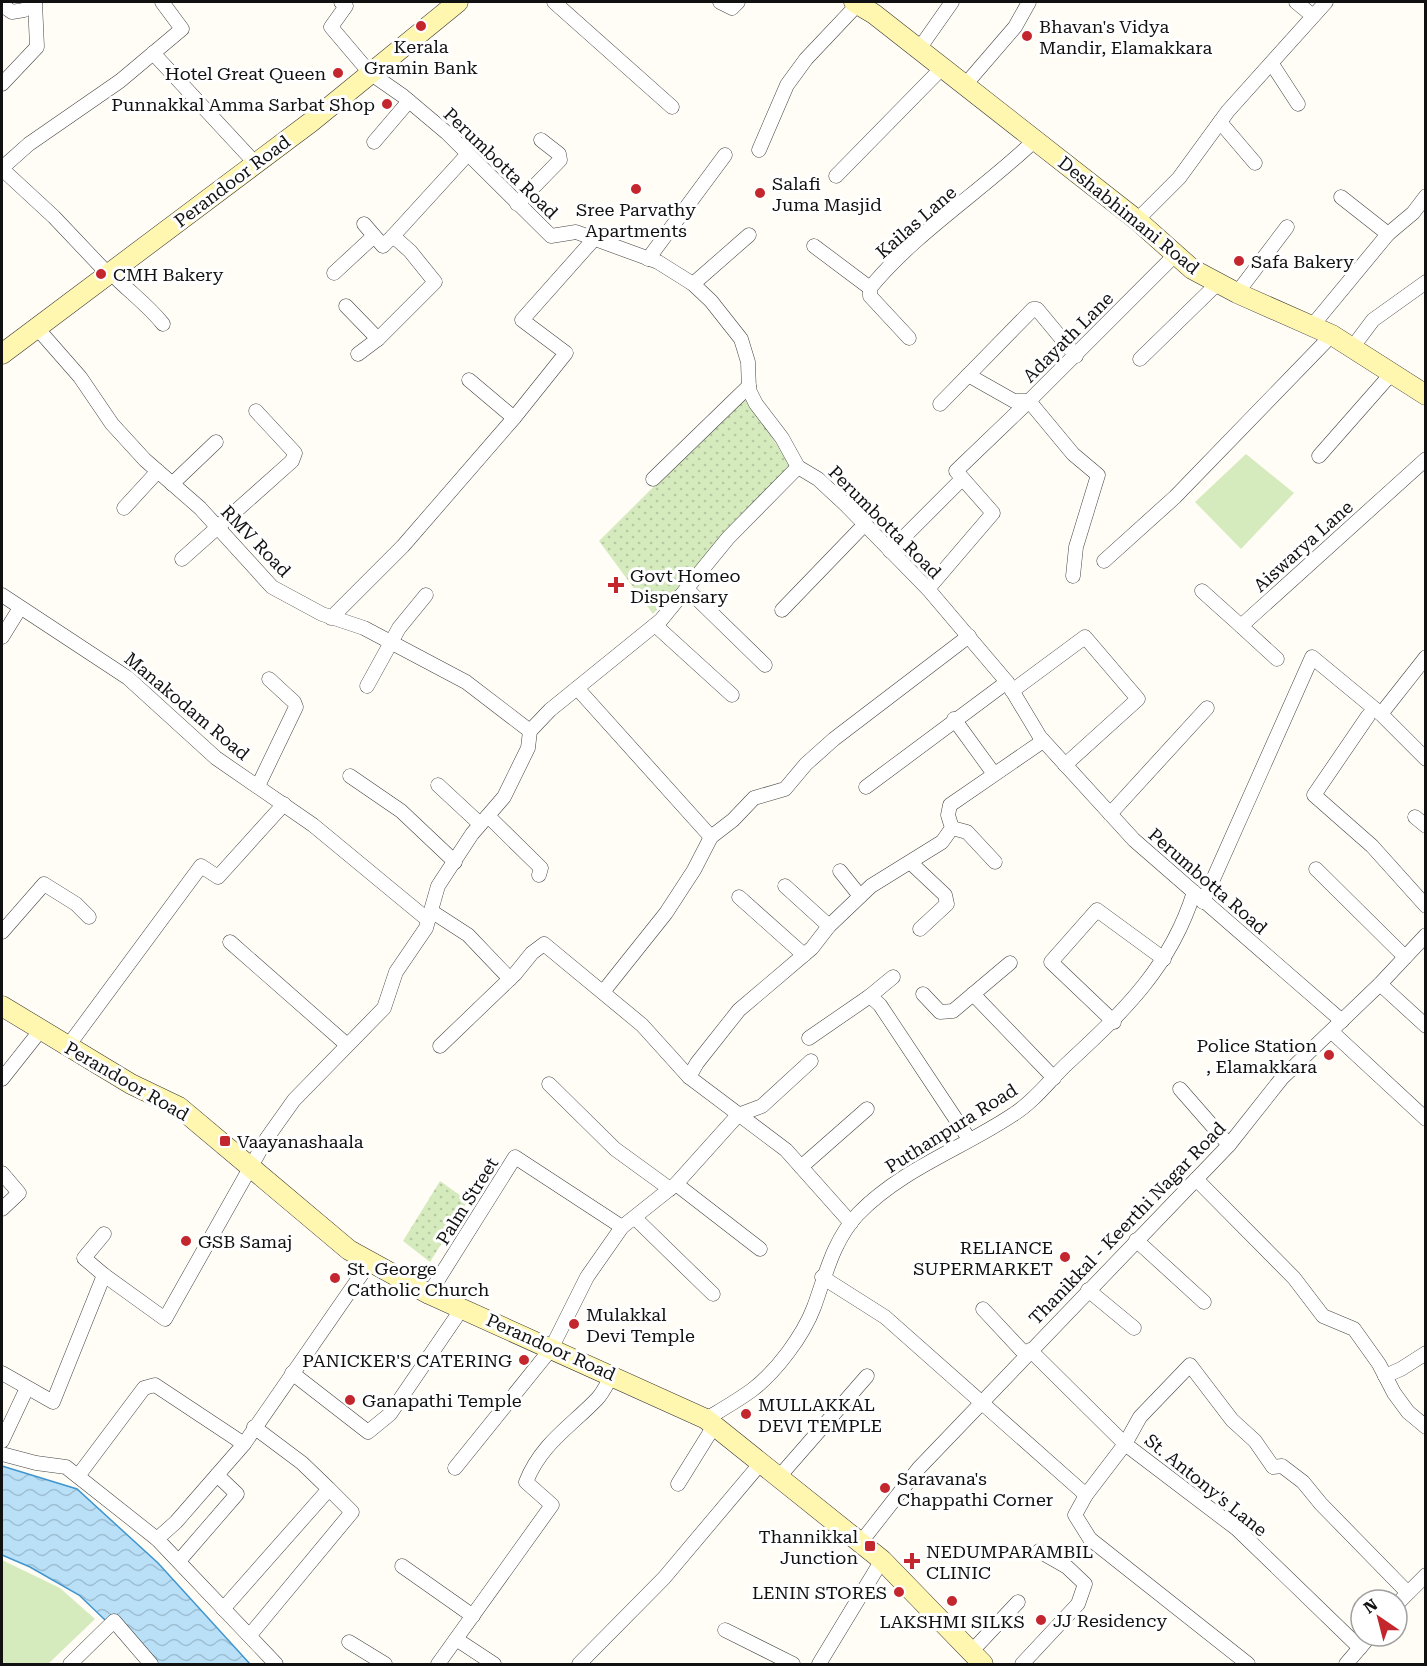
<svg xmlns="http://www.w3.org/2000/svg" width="1427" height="1666" viewBox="0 0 1427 1666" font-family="'Roboto Serif',serif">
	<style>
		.grass { fill: #d5ebbd }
		.park { fill: url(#park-dots) }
		.water { fill: url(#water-waves); stroke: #3f96cf; stroke-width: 1.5 }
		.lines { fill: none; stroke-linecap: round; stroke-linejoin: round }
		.street-casing { stroke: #444; stroke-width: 15 }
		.secondary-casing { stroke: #333; stroke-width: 21 }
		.street { stroke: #fff; stroke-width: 14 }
		.secondary { stroke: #fff6b0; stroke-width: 20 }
		.poi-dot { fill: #c4262e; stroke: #fff; stroke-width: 2 }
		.labels { text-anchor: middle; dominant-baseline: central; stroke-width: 6; stroke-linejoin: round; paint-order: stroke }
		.poi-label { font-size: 18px; fill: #111; stroke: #fff; text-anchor: start }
		.street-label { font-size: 18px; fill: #111; stroke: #fff }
	</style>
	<defs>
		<pattern id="park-dots" width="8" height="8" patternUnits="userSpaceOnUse" patternTransform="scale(1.5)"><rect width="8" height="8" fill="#d5ebbd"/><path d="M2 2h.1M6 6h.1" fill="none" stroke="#b6c8a1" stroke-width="1.8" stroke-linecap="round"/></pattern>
		<pattern id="water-waves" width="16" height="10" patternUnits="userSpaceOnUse" patternTransform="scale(1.5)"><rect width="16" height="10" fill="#b9e0f7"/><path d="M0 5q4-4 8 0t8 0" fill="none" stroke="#9ebfd3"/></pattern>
	</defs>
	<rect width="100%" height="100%" fill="#fffdf5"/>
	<g class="grass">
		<polygon points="1246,454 1294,493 1241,549 1195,502"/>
		<polygon points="2,1560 60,1588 95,1619 48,1664 2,1664"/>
	</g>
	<g class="park">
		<polygon points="744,397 791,465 653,614 599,541"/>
		<polygon points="440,1181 468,1201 430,1262 403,1241"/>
	</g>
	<polygon class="water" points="2,1466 77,1489 158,1563 250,1664 151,1664 79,1595 30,1567 2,1555"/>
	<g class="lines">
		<g class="street-casing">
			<g id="street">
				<polyline points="341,2 346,6 331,27 370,73 403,96 447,133 551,236 576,232 658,262 693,284 711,301 741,339 748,362 749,390 756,404 782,438 798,467 818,479 846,505 928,589 1007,682 1040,737 1134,840 1342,1021"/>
				<polyline points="554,2 672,107"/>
				<polyline points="720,2 732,8 738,2"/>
				<polyline points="1296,2 1313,16"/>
				<polyline points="2,5 12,12 24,10 35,2"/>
				<polyline points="919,49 952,2"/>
				<polyline points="153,53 256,164"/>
				<polyline points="1272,64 1298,104"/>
				<polyline points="2,84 37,47 35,2"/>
				<polyline points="965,85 1015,27 1029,2"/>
				<polyline points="1220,122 1255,163"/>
				<polyline points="374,142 409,101"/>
				<polyline points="759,150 787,85 806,59 858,4"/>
				<polyline points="2,168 29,144 120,81 182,29 162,2"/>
				<polyline points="2,169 54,217 108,274"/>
				<polyline points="836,176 942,68"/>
				<polyline points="1341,197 1388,234"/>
				<polyline points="517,204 560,160 559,154 541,140"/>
				<polyline points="1137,220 1179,178 1228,111 1326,2"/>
				<polyline points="364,224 383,246 393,236"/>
				<polyline points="814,246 870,288"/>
				<polyline points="648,259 725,155"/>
				<path d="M110,272c18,19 37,32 53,52"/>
				<polyline points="334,273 374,236"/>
				<polyline points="693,284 749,235"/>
				<polyline points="1237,293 1287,227"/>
				<polyline points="346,306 378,339"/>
				<polyline points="1312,326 1388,234 1413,213 1426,196"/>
				<polyline points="37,328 80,377 112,424 145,460 200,508 272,587 322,614 364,628 466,682 530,731"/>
				<path d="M909,338l-39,-42v-8c46,-56 112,-97 165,-148"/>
				<polyline points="1352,348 1373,320 1426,282"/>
				<polyline points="358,354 378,339 435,282 410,251 393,236 467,155"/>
				<polyline points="1140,359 1218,283"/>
				<polyline points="968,375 1014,401 1029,401"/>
				<polyline points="469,380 514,418 566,353 522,320 594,239"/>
				<polyline points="940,404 1033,309 1037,309 1076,356"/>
				<polyline points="1319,456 1392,373"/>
				<polyline points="653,479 749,386"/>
				<polyline points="172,484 216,442"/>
				<polyline points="124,508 158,471"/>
				<polyline points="890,551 962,479"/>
				<polyline points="182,559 292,461 295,453 256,411"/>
				<polyline points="1104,561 1175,497 1332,335"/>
				<polyline points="1073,576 1076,547 1098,475 1073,454 1029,401 1176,254"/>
				<polyline points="687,589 765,665"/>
				<polyline points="928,589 993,513 956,471 1029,401"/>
				<polyline points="1202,591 1241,626"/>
				<polyline points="2,595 128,678 216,758 313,825 428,920"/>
				<polyline points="782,610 865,524"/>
				<polyline points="331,618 403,546 514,418"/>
				<polyline points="655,625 732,695"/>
				<polyline points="2,637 20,608"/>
				<polyline points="1426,657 1381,714 1426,759"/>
				<polyline points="1277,659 1241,626 1426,459"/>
				<polyline points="367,686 399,628 426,595"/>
				<polyline points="577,688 711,837"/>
				<polyline points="1012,691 1085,637 1138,699 1065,765"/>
				<polyline points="1368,716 1314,795 1372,846 1426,906"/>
				<polyline points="954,719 994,774"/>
				<polyline points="350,776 401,811 455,862"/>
				<polyline points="438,785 480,824"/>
				<polyline points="258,786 296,707 294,702 269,679"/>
				<polyline points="866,787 1007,682"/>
				<polyline points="1110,814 1207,708"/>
				<polyline points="488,816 541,868 539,875"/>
				<polyline points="1415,817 1426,826"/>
				<polyline points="952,828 967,832 995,862"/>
				<polyline points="911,863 945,895 947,904 920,929"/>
				<polyline points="1316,869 1405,957"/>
				<polyline points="840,871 860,896"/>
				<polyline points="785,886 829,926"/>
				<polyline points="739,897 804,955"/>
				<polyline points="1203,902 1312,657 1381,714"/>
				<polyline points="431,911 468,935 510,979"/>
				<polyline points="2,932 44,884 76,904 89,917"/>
				<polyline points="230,942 346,1044"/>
				<polyline points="1380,984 1426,1026"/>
				<polyline points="603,992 666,913 694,870 711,837 733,820 754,798 785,789 806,764 834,739 969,636"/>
				<polyline points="923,994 940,1012 953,1011 1010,963"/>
				<polyline points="973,994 1054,1078"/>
				<polyline points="870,996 893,977"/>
				<polyline points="1114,1022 1051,962 1097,910 1164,959"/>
				<polyline points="1332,1032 1426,1119"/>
				<polyline points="809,1038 870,996 880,1005 969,1139"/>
				<polyline points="68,1046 201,866 218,877 284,804"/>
				<polyline points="440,1046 515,974 532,953 544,944 642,1025 689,1077 786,1150 851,1223"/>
				<polyline points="689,1077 697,1063 739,1010 812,948 829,926 871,886 942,842 952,828 948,815 950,805 1043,741"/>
				<polyline points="2,1079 40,1031"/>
				<polyline points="549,1084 615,1149 670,1189"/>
				<polyline points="1180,1089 1229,1145"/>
				<polyline points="801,1167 867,1109"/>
				<polyline points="2,1173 19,1193 2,1209"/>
				<polyline points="1196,1179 1294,1278 1323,1316 1354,1329 1379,1364 1394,1393 1408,1412 1426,1427"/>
				<polyline points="676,1184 760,1249"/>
				<polyline points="636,1219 713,1294"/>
				<polyline points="1136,1240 1204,1302"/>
				<polyline points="104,1275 165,1319 267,1138 294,1100 384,1008 396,972 426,928 438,886 472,834 504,797 528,748 530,731 550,710 661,620 728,538 798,467"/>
				<polyline points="822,1277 885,1317 1086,1495"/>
				<polyline points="1088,1290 1134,1328"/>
				<polyline points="429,1294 515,1157 622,1227"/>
				<polyline points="983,1309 1026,1355"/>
				<polyline points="1030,1350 1125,1444 1237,1529 1360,1648"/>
				<polyline points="2,1373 53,1402 104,1275 84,1258 104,1234"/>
				<polyline points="292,1373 368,1432 390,1414 463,1307"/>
				<polyline points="1385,1376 1401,1369 1426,1353"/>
				<path d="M706,1419c15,-9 31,-18 46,-29 24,-18 51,-54 62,-83 12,-33 19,-66 44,-93 45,-46 104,-65 156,-100 22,-14 37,-36 56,-53 55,-51 101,-95 124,-169"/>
				<polyline points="2,1441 27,1388"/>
				<polyline points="2,1454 36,1463 66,1467 157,1539 276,1664"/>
				<polyline points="455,1468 551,1349 587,1277 622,1227 676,1184 738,1115 762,1106 811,1061"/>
				<polyline points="78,1476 144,1388 155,1385 244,1444"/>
				<polyline points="778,1478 867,1376"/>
				<polyline points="678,1484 714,1426"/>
				<polyline points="157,1539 176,1522 244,1444 370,1262"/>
				<polyline points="861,1542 919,1468 1229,1145 1282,1078 1380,984 1426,935"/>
				<polyline points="179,1561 237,1494 217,1475"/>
				<polyline points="402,1566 473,1616"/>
				<polyline points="1397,1604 1426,1575"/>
				<polyline points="223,1609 329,1489 302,1463 254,1427"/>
				<polyline points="725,1630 793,1664"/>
				<polyline points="250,1635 352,1512 329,1489"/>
				<polyline points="456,1639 494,1664"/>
				<polyline points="349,1642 385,1664"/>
				<polyline points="971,1652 1018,1602"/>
				<polyline points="70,1664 114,1621 151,1664"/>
				<path d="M438,1664l114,-159 -26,-23c15,-38 44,-55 71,-83 6,-6 11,-17 15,-24"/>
				<polyline points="579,1664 664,1578 760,1464"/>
				<polyline points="819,1664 882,1560"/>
				<polyline points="1022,1664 1078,1604 1085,1584 1067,1567 1039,1551"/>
				<polyline points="1248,1664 1090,1539 1075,1515 1086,1495 1125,1444 1140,1417 1190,1365 1232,1420 1255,1441 1273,1467 1282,1466 1303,1482 1321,1504 1407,1592"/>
				<polyline points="1346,1664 1370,1636"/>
			</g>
		</g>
		<g class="secondary-casing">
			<g id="secondary">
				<polyline points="854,2 874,14 1137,220 1192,269 1237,293 1332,335 1426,395"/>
				<polyline points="2,354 311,122 458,2"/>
				<polyline points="2,1006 131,1084 179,1107 349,1250 429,1294 706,1419 882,1560 983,1664"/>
			</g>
		</g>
		<use href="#street" class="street"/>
		<use href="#secondary" class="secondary"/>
	</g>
	<g class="poi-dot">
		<circle cx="421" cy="26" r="6"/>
		<circle cx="1027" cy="36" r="6"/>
		<circle cx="338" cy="73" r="6"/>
		<circle cx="387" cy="104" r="6"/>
		<circle cx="636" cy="189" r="6"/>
		<circle cx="760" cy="193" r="6"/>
		<circle cx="1239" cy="261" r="6"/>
		<circle cx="101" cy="274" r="6"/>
		<path d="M613 576h6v6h6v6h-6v6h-6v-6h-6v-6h6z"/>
		<circle cx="1329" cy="1055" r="6"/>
		<rect x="219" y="1135" width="12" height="12" rx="3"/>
		<circle cx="186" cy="1241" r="6"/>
		<circle cx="1065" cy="1257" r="6"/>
		<circle cx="335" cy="1278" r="6"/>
		<circle cx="574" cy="1324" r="6"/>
		<circle cx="524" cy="1360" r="6"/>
		<circle cx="350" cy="1400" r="6"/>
		<circle cx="746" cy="1414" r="6"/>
		<circle cx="885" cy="1488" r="6"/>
		<rect x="864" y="1540" width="12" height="12" rx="3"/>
		<path d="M909 1552h6v6h6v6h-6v6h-6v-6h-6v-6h6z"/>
		<circle cx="899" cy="1592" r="6"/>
		<circle cx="952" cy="1601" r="6"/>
		<circle cx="1041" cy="1620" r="6"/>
	</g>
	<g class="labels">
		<g class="poi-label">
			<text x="1039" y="26">Bhavan's Vidya<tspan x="1039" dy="21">Mandir, Elamakkara</tspan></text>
			<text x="421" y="46" text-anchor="middle">Kerala<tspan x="421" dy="21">Gramin Bank</tspan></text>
			<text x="326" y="73" text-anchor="end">Hotel Great Queen</text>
			<text x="375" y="104" text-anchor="end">Punnakkal Amma Sarbat Shop</text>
			<text x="772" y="183">Salafi<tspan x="772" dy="21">Juma Masjid</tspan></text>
			<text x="636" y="209" text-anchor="middle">Sree Parvathy<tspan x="636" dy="21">Apartments</tspan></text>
			<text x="1251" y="261">Safa Bakery</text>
			<text x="113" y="274">CMH Bakery</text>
			<text x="630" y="575">Govt Homeo<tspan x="630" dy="21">Dispensary</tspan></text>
			<text x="1317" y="1045" text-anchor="end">Police Station<tspan x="1317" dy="21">, Elamakkara</tspan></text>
			<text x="237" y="1141">Vaayanashaala</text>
			<text x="198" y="1241">GSB Samaj</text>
			<text x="1053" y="1247" text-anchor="end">RELIANCE<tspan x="1053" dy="21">SUPERMARKET</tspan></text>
			<text x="347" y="1268">St. George<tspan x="347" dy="21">Catholic Church</tspan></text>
			<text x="586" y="1314">Mulakkal<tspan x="586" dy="21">Devi Temple</tspan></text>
			<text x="512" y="1360" text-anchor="end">PANICKER'S CATERING</text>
			<text x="362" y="1400">Ganapathi Temple</text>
			<text x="758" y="1404">MULLAKKAL<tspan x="758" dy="21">DEVI TEMPLE</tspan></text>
			<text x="897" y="1478">Saravana's<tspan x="897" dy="21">Chappathi Corner</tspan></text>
			<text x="858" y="1536" text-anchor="end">Thannikkal<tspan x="858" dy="21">Junction</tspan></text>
			<text x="926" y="1551">NEDUMPARAMBIL<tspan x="926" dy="21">CLINIC</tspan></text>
			<text x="887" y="1592" text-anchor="end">LENIN STORES</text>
			<text x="1053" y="1620">JJ Residency</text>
			<text x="952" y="1621" text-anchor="middle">LAKSHMI SILKS</text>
		</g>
		<g class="street-label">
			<text transform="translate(501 163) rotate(44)">Perumbotta Road</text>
			<text transform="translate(232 181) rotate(-37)">Perandoor Road</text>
			<text transform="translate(1129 215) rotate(39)">Deshabhimani Road</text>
			<text transform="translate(916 222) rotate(-41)">Kailas Lane</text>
			<text transform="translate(1068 337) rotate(-45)">Adayath Lane</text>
			<text transform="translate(885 522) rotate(45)">Perumbotta Road</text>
			<text transform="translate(256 541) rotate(46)">RMV Road</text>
			<text transform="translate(1303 546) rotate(-42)">Aiswarya Lane</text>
			<text transform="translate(187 706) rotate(40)">Manakodam Road</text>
			<text transform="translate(1208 881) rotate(41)">Perumbotta Road</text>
			<text transform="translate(127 1081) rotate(30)">Perandoor Road</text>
			<text transform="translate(951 1128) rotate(-32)">Puthanpura Road</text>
			<text transform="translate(467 1201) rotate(-58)">Palm Street</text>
			<text transform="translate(1127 1223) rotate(-46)">Thanikkal - Keerthi Nagar Road</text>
			<text transform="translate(551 1347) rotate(24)">Perandoor Road</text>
			<text transform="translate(1206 1485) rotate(39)">St. Antony's Lane</text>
		</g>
	</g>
	<rect width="1427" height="1666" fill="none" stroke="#111111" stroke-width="6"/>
	<g transform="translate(1379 1618) rotate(325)"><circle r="28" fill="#ffffff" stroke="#a0a0a0" stroke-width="1.5"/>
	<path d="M0-4.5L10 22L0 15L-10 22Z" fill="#c4262e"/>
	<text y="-9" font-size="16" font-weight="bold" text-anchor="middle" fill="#111111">N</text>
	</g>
</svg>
